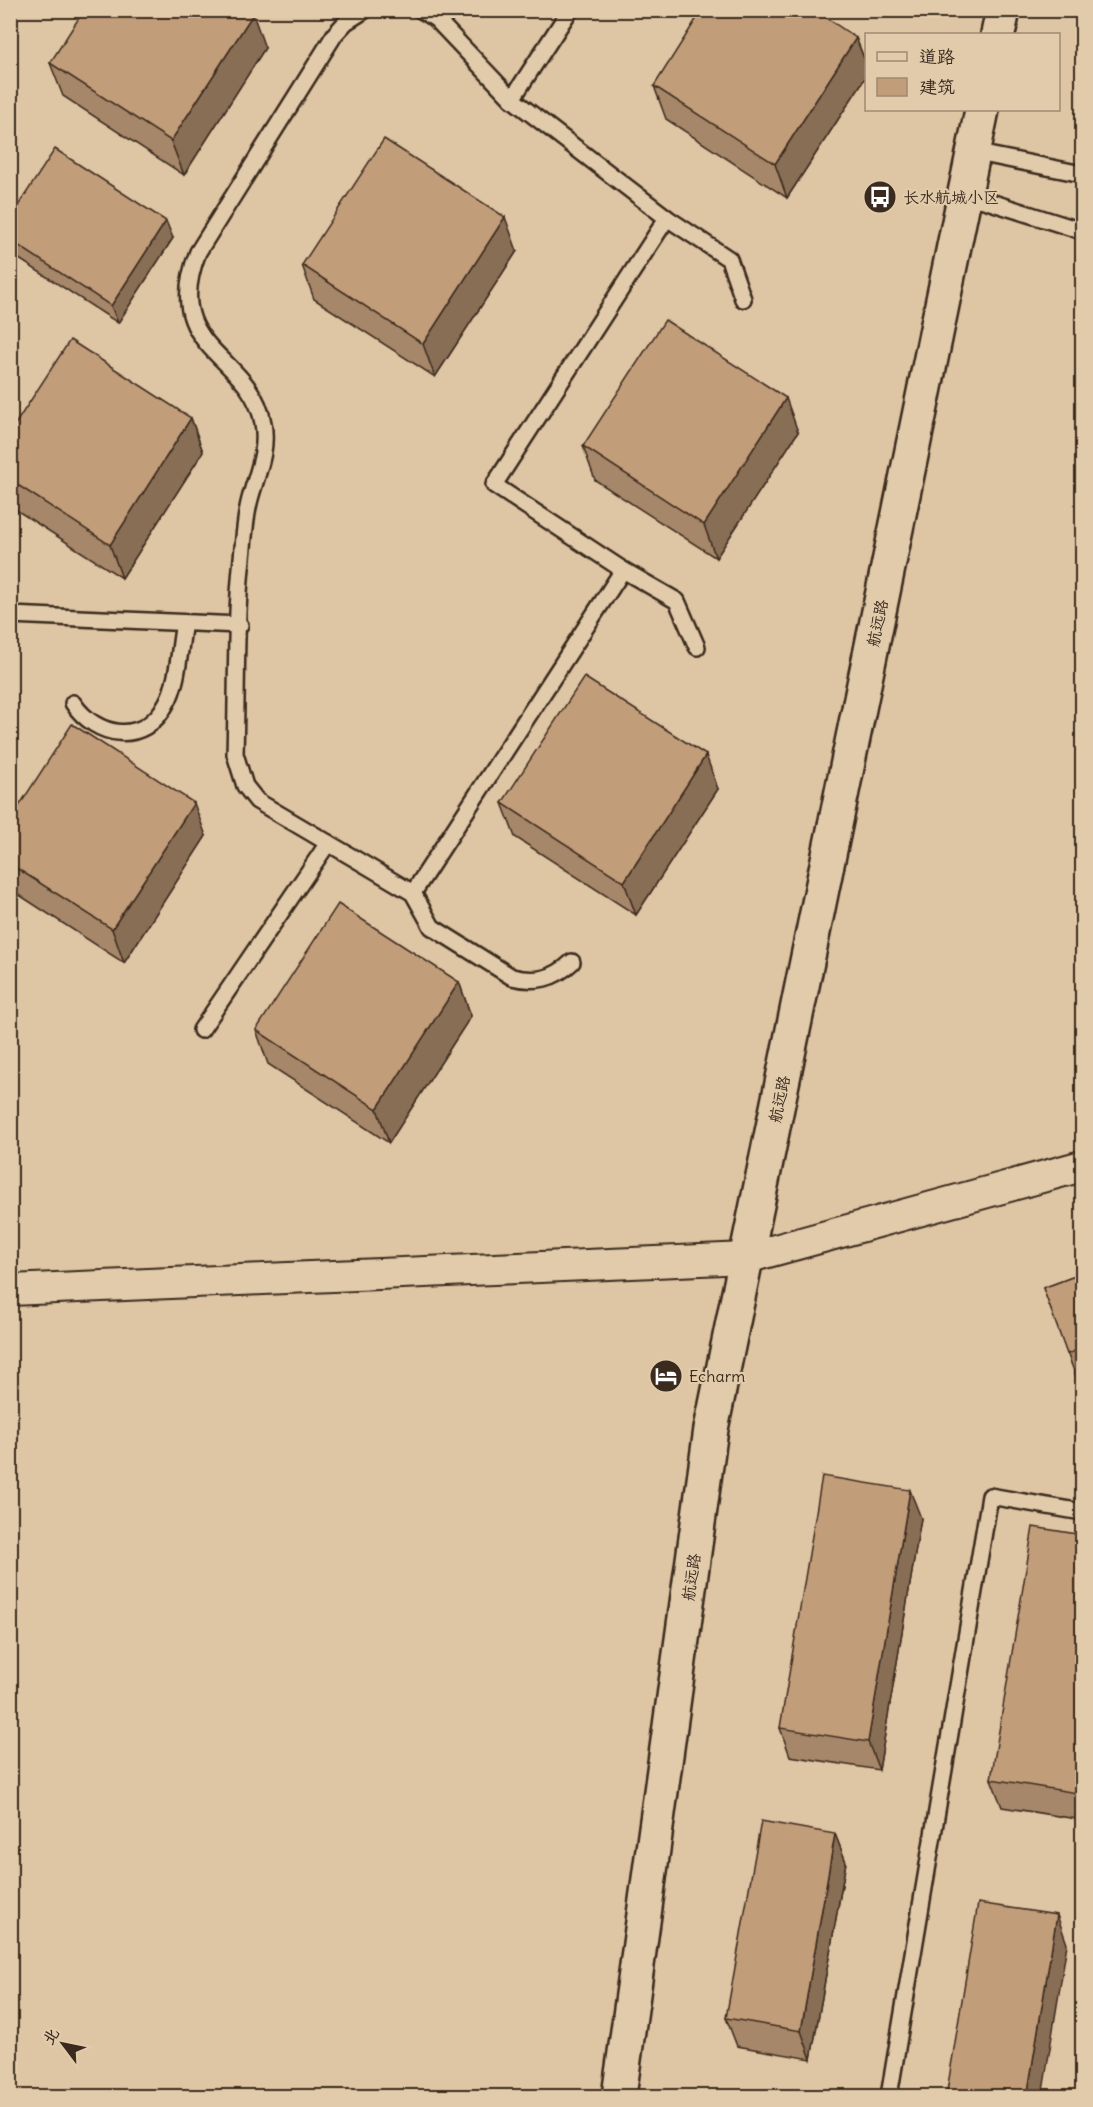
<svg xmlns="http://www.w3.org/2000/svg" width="1093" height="2107" viewBox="0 0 1093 2107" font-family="Delius,'LXGW WenKai TC',sans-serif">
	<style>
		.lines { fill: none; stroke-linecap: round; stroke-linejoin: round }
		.service-casing { stroke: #3b2a1e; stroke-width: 20 }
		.minor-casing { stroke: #3b2a1e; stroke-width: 34 }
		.tertiary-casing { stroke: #3b2a1e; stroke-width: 38 }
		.service { stroke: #e1cbab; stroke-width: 15 }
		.minor { stroke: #e1cbab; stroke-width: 30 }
		.tertiary { stroke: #e1cbab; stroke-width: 33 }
		.wall { fill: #a78769; stroke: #3b2a1e; stroke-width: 1.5 }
		.shaded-wall { fill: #886e55; stroke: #3b2a1e; stroke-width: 1.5 }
		.building { fill: #c29d7a; stroke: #3b2a1e; stroke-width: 1.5 }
		.labels { text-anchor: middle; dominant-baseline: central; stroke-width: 4.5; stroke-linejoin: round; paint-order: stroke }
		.poi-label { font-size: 16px; fill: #3b2a1e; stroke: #e1cbab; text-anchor: start }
		.street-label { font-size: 16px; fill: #3b2a1e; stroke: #e1cbab }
	</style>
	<rect width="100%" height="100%" fill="#dec5a4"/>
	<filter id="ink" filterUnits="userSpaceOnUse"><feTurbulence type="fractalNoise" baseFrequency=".0167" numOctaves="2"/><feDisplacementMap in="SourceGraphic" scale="12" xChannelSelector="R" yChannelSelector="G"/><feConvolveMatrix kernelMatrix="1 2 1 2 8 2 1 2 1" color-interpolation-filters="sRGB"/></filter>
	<g filter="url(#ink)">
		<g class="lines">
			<g class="service-casing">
				<g id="service">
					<path d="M365,10l-19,12 -11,12 -137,218c-39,99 53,101 65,171 5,28 -6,50 -13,76 -5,18 -6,40 -8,59 -7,64 -5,131 -7,196l10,32 12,15 156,92 19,34 80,50c24,6 42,2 60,-15"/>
					<polyline points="421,10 436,19 512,99 667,218 729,259 743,299"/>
					<polyline points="512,99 570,10"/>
					<polyline points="973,152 1082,174"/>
					<polyline points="965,194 1082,231"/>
					<polyline points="623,570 677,601 697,647"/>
					<polyline points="10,615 240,625"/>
					<path d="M73,703c23,35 71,43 93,1 13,-22 13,-56 18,-81"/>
					<polyline points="413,893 623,570 494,485 667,218"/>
					<polyline points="201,1030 328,843"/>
					<polyline points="889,2096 990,1496 1082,1512"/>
				</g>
			</g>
			<g class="minor-casing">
				<polyline id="minor" points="10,1290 746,1258 1082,1166"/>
			</g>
			<g class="tertiary-casing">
				<g id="tertiary">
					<polyline points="998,34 1003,10"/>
					<polyline points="619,2096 711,1429 982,110"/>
				</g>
			</g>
			<use href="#service" class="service"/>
			<use href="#minor" class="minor"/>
			<use href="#tertiary" class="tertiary"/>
		</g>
		<g class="wall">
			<polygon points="856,38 867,66 867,75 787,198 666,119 654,86"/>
			<polygon points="265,48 184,175 63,96 50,63"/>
			<polygon points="10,218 173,238 118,323 10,253"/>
			<polygon points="517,251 435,377 314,299 302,265"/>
			<polygon points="191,418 203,452 122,578 10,506 10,432"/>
			<polygon points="798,432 716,558 595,480 583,446"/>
			<polygon points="718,789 636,915 515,837 502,803"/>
			<polygon points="10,820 206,836 124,963 10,889"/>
			<polygon points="459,982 471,1016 389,1143 268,1064 256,1030"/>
			<polygon points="1083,1273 1083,1380 1078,1382 1043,1288"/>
			<polygon points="921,1518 879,1770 790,1756 780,1728"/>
			<polygon points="1083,1535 1083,1820 1002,1807 991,1779"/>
			<polygon points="835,1834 846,1862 811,2059 737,2046 726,2018"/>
		</g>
		<g class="shaded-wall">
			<polygon points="253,14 265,48 184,175 171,141"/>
			<polygon points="856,38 867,66 867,75 787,198 775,164"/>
			<polygon points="505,217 517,251 435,377 423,344"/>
			<polygon points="166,221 173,238 118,323 111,306"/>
			<polygon points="786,398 798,432 716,558 704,525"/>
			<polygon points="191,418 203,452 122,578 110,545"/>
			<polygon points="706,755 718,789 636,915 624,882"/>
			<polygon points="194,803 206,836 124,963 112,929"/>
			<polygon points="459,982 471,1016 389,1143 377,1109"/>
			<polygon points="910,1490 921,1518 879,1770 868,1742"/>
			<polygon points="1083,1758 1083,1809 1077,1793"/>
			<polygon points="835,1834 846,1862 811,2059 801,2031"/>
			<polygon points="1057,1915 1067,1944 1042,2097 1027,2097"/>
		</g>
		<g class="building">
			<polygon points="84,10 247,10 253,14 171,141 50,63"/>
			<polygon points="702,10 815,10 856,38 775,164 654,86"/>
			<polygon points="384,139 505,217 423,344 302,265"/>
			<polygon points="55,149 166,221 111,306 10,240 10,218"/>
			<polygon points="665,320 786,398 704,525 583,446"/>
			<polygon points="70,340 191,418 110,545 10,480 10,432"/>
			<polygon points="584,677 706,755 624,882 502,803"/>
			<polygon points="72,724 194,803 112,929 10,864 10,820"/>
			<polygon points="338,904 459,982 377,1109 256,1030"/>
			<polygon points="1083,1273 1083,1348 1067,1354 1043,1288"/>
			<polygon points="822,1476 910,1490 868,1742 780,1728"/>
			<polygon points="1033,1527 1083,1535 1083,1758 1077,1793 991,1779"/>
			<polygon points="761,1821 835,1834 801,2031 726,2018"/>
			<polygon points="978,1903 1057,1915 1027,2097 946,2097"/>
		</g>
	</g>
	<defs>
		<g id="bus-disc" transform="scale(1.725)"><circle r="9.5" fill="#3b2a1e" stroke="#e1cbab"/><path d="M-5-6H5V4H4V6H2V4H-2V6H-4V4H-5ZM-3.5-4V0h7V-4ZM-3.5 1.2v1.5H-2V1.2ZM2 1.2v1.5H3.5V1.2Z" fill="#fff"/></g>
		<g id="hotel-disc" transform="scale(1.725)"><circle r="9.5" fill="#3b2a1e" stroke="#e1cbab"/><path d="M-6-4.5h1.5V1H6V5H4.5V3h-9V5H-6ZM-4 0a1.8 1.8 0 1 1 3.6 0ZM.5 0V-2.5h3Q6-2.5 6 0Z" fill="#fff"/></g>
	</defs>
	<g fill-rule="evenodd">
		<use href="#bus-disc" x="880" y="197"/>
		<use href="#hotel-disc" x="666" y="1376"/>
	</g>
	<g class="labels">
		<g class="poi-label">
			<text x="903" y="197">长水航城小区</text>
			<text x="689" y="1376">Echarm</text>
		</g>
		<g class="street-label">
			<text transform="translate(877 623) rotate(-78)">航远路</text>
			<text transform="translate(779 1099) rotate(-78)">航远路</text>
			<text transform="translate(691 1577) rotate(-82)">航远路</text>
		</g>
	</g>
	<rect width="1093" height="2107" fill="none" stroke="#e1cbab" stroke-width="36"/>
	<rect x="18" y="18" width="1057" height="2071" fill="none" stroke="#3b2a1e" stroke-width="2" filter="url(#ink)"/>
	<rect x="865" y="33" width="195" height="78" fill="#e1cbab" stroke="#9f8b73" stroke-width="1.5"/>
	<rect x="877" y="52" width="30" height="9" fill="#e1cbab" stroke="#9f8b73" stroke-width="1.5"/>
	<text x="919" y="63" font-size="18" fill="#3b2a1e">道路</text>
	<rect x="877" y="78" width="30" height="18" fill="#c29d7a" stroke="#9f8b73" stroke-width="1.5"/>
	<text x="919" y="93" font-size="18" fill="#3b2a1e">建筑</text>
	<g transform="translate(63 2044) rotate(302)" stroke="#e1cbab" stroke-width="4.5" paint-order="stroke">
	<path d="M0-4.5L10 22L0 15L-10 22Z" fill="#3b2a1e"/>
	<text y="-9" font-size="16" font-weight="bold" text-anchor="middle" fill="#3b2a1e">北</text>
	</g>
</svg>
